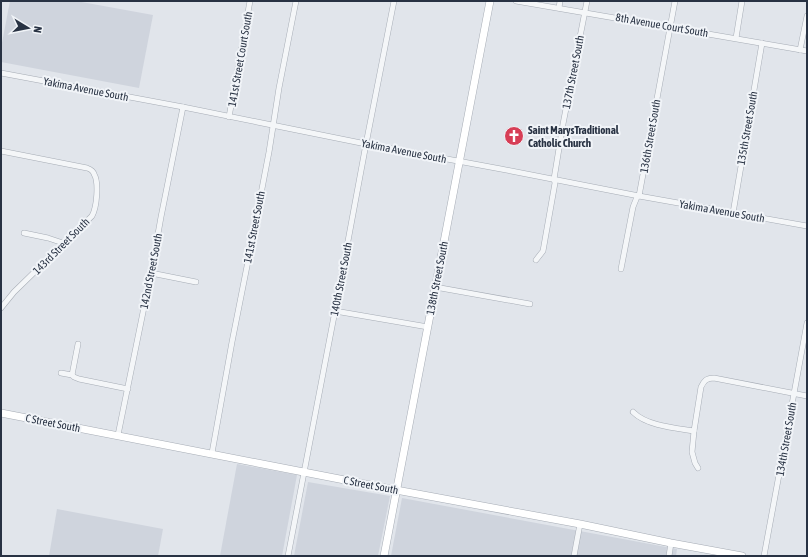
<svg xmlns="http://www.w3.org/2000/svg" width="808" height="557" viewBox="0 0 808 557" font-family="'Asap Condensed',sans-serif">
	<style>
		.built { fill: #cfd4dd }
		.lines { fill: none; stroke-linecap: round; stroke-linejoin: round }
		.street-casing { stroke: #a6acb5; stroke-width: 6 }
		.secondary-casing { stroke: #a6acb5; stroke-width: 8 }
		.street { stroke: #f4f6f8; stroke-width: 5 }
		.secondary { stroke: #fff; stroke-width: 7 }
		.labels { text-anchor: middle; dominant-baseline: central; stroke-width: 4; stroke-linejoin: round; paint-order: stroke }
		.street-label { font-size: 11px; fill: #283243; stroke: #f1f4f8 }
		.poi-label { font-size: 11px; font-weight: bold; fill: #283243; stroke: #f1f4f8; text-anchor: start }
	</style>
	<rect width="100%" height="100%" fill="#e1e5eb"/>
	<g class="built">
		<polygon points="10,1 76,1 153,15 139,88 1,62 1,48"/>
		<polygon points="237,464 297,475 282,556 220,556"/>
		<polygon points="308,482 390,496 378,556 294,556"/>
		<polygon points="402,498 677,549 676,556 391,556"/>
		<polygon points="57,509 163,529 158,556 49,556"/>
	</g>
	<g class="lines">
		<g class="street-casing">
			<g id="street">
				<polyline points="516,1 807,51"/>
				<polyline points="559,8 560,1"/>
				<polyline points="736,38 742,1"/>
				<polyline points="800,50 807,16"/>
				<polyline points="1,73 183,107 366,144 501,169 639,196 807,226"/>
				<polyline points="229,117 250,1"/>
				<path d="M1,151l86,17c3,1 6,2 7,6 5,8 3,33 -2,42l-78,76 -13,16"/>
				<polyline points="733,213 762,43"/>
				<polyline points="24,233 48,238 63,243"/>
				<polyline points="536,260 543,251 555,183 554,179 563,124 587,1"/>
				<polyline points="621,269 633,207 637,197 639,196 675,1"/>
				<polyline points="151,273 196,282"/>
				<polyline points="435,287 530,304"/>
				<polyline points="335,311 428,327"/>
				<polyline points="61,373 72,375 74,377 79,379 128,389"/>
				<polyline points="72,375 78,344"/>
				<path d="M633,412c14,14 42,16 61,19"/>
				<polyline points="118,435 151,273 161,217 183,107"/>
				<polyline points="212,453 232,342 251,246 269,152 279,88 296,1"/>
				<path d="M698,468l-3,-5 -3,-11 2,-21 7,-44c3,-6 5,-9 13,-9l93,18"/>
				<polyline points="288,556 335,311 366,144 394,1"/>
				<polyline points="574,556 580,524"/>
				<polyline points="669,556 671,543"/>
				<polyline points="764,556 807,323"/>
			</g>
		</g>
		<g class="secondary-casing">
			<g id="secondary">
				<polyline points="1,413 396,490 580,524 671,543 742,556"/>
				<polyline points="384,556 490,1"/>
			</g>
		</g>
		<use href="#street" class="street"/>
		<use href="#secondary" class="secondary"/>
	</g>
	<defs>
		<g id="church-disc" transform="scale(1)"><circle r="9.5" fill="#d73e56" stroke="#f1f4f8"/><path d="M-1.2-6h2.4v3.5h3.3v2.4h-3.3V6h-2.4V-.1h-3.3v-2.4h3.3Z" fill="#fff"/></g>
	</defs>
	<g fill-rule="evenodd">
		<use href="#church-disc" x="514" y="136"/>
	</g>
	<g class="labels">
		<g class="street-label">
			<text transform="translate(662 25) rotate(10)">8th Avenue Court South</text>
			<text transform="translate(240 59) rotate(-80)">141st Street Court South</text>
			<text transform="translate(573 72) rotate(-79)">137th Street South</text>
			<text transform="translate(86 89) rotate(11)">Yakima Avenue South</text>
			<text transform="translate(747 128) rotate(-80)">135th Street South</text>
			<text transform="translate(650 136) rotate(-80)">136th Street South</text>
			<text transform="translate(404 151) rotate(11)">Yakima Avenue South</text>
			<text transform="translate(722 211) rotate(10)">Yakima Avenue South</text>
			<text transform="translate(254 227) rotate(-79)">141st Street South</text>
			<text transform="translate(61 246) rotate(-45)">143rd Street South</text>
			<text transform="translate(151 271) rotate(-79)">142nd Street South</text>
			<text transform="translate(437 278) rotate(-79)">138th Street South</text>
			<text transform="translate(341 279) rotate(-79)">140th Street South</text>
			<text transform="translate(53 423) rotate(11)">C Street South</text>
			<text transform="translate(786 439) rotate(-80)">134th Street South</text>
			<text transform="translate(371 485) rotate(11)">C Street South</text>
		</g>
		<g class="poi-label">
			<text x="528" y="130">Saint MarysTraditional<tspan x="528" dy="13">Catholic Church</tspan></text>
		</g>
	</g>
	<rect width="808" height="557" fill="none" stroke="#283243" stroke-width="4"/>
	<g transform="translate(28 28) rotate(100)" stroke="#f1f4f8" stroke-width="3" paint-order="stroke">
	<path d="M0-3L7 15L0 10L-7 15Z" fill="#283243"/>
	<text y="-6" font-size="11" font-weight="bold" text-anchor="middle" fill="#283243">N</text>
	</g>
</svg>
